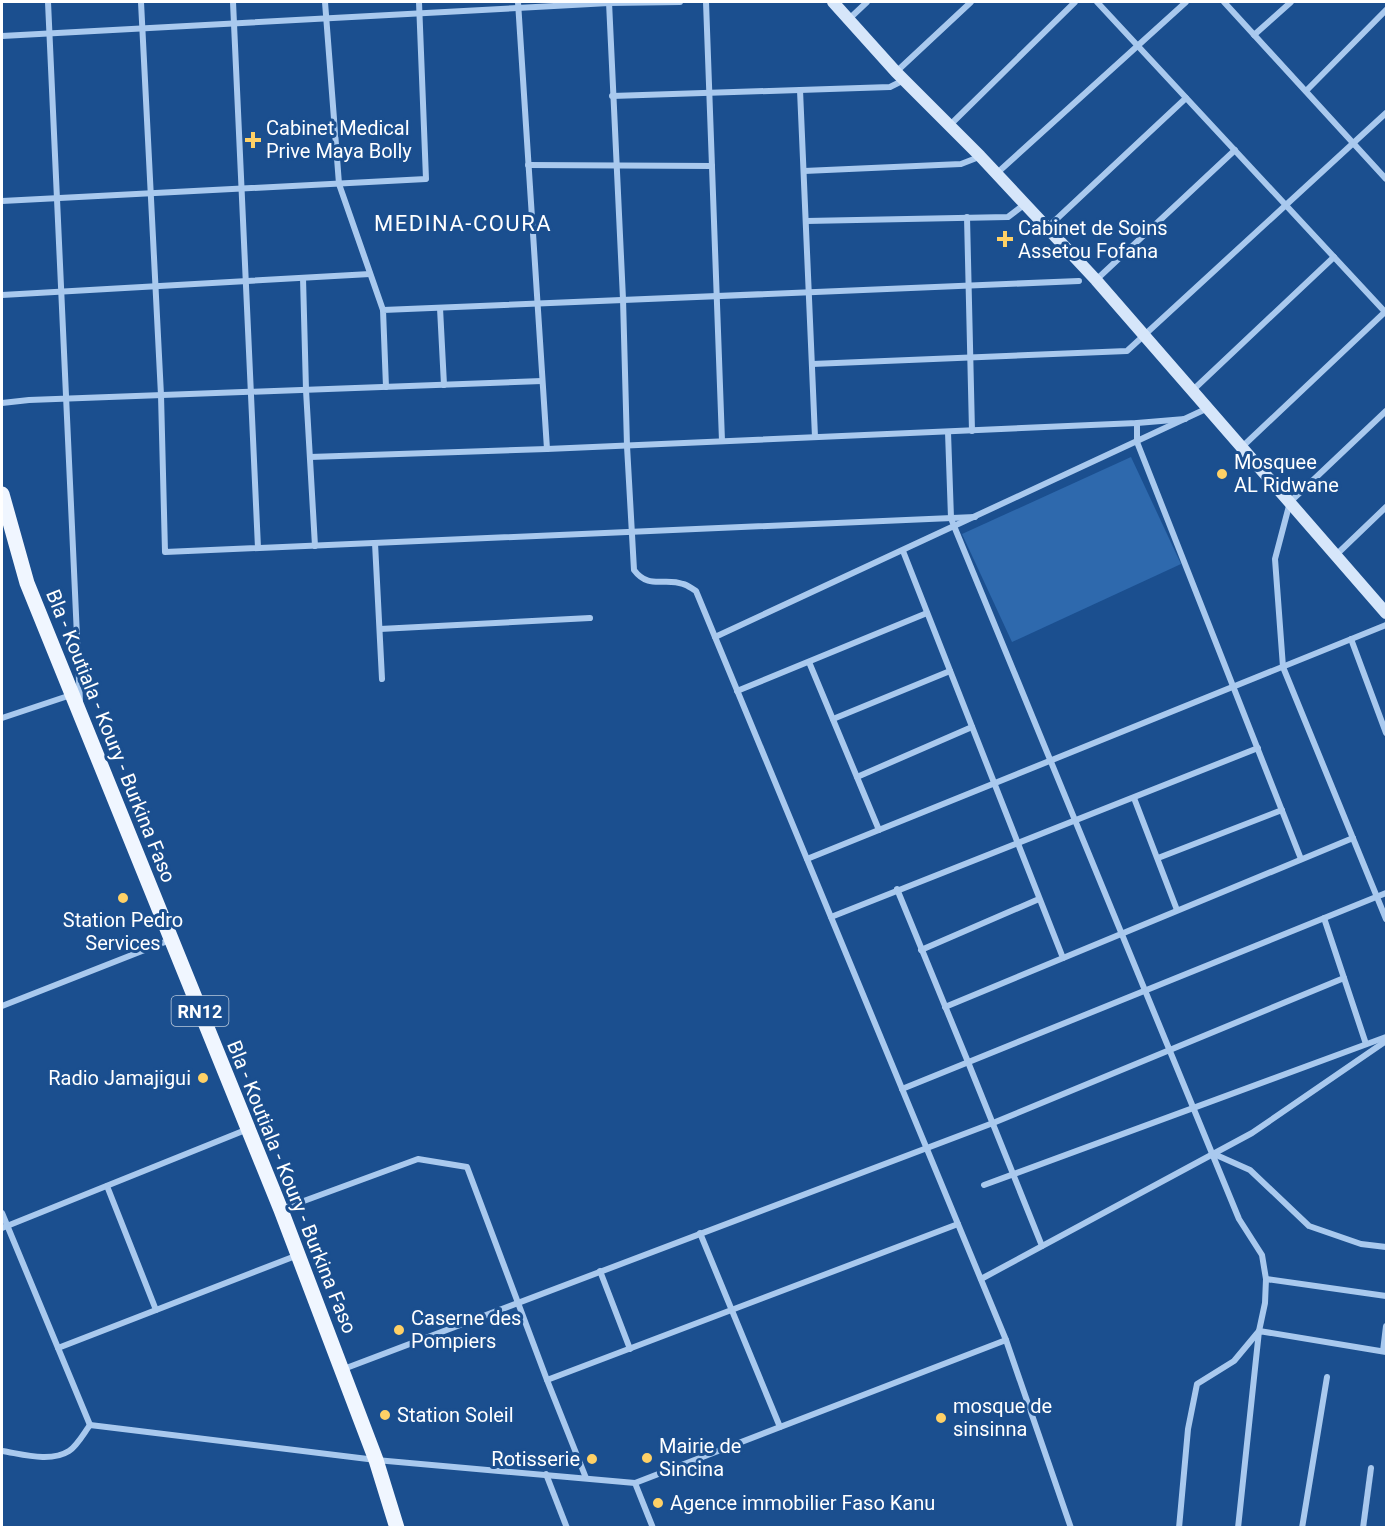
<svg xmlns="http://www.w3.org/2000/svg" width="1388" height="1529" viewBox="0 0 1388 1529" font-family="Roboto,sans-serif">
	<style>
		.pitch { fill: #2e69ad }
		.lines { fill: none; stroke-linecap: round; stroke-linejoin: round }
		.street { stroke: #a9c9ee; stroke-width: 6 }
		.secondary { stroke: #d6e6fa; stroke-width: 12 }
		.primary { stroke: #f0f6ff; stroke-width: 15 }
		.poi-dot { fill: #ffd166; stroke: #1b4f8f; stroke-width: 2 }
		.labels { text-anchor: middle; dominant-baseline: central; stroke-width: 6; stroke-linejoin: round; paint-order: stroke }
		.shield { fill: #1b4f8f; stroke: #bbcadd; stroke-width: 1.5 }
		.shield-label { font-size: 18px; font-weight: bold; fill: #fff }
		.poi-label { font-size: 20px; fill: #fff; stroke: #1b4f8f; text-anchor: start }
		.street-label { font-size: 20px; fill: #fff; stroke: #1b4f8f }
		.quarter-label { font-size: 22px; letter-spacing: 1.5px; fill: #fff; stroke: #1b4f8f }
	</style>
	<rect width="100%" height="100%" fill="#1b4f8f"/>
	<polygon class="pitch" points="1131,457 1181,564 1012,642 962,534"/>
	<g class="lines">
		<g class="street">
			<polyline points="48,2 80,702"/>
			<polyline points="141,2 161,395 165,552 975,517"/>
			<polyline points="233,2 258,548"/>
			<polyline points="325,2 339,184 383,310"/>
			<polyline points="518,2 547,449"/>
			<path d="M609,2l14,297 4,147 7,124c15,20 30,7 49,14 5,1 9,5 13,7l310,749 65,188"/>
			<polyline points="706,2 722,441"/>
			<polyline points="1097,2 1386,313"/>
			<polyline points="1224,2 1386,179"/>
			<polyline points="849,19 867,2"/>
			<polyline points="1254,35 1291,2"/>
			<polyline points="2,36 609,3 680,2"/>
			<polyline points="896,72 971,2"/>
			<polyline points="800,90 815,437"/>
			<polyline points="1306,91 1386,10"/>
			<polyline points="612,96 890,87 904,80"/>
			<polyline points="949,126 1075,2"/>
			<polyline points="528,165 712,166"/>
			<polyline points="804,171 961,164 979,157"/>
			<polyline points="996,174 1186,2"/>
			<polyline points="2,201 426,179 419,2"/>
			<polyline points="967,217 972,431"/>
			<polyline points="806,221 1008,217 1025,204"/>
			<polyline points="1047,228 1186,98"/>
			<polyline points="303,278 306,390 315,546"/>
			<polyline points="1096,280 1235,150"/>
			<polyline points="2,295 370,274"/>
			<polyline points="440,308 444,385"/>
			<polyline points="812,364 1127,351 1386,113"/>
			<polyline points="386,387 383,310 1079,281"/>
			<polyline points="1193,390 1334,257"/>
			<polyline points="2,403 29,400 542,381"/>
			<polyline points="1386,411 1290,502 1275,559 1283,667 1386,919"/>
			<polyline points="1137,423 1137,442 1301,859"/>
			<polyline points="948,432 951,518 954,526 1239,1219 1262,1255 1266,1279 1265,1303 1259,1331 1234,1361 1197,1384 1188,1429 1179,1528"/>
			<polyline points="1242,447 1386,311"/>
			<polyline points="310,457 547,449 1137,423 1185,419"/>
			<polyline points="375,543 382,679"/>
			<polyline points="903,551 1063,958"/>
			<polyline points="1336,555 1386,507"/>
			<polyline points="380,629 590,618"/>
			<polyline points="715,637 1208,408"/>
			<polyline points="1351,639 1386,733"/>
			<polyline points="809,662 879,830"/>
			<polyline points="737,691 927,613"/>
			<polyline points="2,718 71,695"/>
			<polyline points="833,719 950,671"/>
			<polyline points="857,777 972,727"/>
			<polyline points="1134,798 1177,910"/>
			<polyline points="1158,858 1282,810"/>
			<polyline points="807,859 1386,625"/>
			<polyline points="897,889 968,1062 1042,1246"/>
			<polyline points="831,917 1258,748"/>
			<polyline points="1324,918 1366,1044"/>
			<polyline points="921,950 1039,899"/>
			<polyline points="2,1006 170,940"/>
			<polyline points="945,1007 1353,838"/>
			<polyline points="902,1089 1386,893"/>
			<polyline points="1214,1154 1250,1170 1309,1226 1361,1244 1386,1247"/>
			<polyline points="984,1185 1386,1037"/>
			<polyline points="107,1186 156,1310"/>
			<polyline points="282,1209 418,1159 467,1167 547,1380 586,1478"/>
			<polyline points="2,1213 90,1425"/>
			<polyline points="2,1228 248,1129"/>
			<polyline points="700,1233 780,1427"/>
			<polyline points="600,1271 630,1349"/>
			<polyline points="981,1279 1252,1133 1386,1041"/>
			<polyline points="1266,1279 1386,1296"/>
			<polyline points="58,1348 298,1255"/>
			<polyline points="1383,1351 1386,1326"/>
			<polyline points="341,1370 993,1123 1344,978"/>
			<polyline points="547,1380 958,1224"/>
			<polyline points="90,1425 376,1460 635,1483 1006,1340"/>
			<path d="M2,1451c20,3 48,12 67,0 8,-5 15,-18 21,-26"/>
			<polyline points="546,1474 567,1528"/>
			<polyline points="635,1483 653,1528"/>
			<polyline points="1238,1528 1259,1331 1386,1352"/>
			<polyline points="1302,1528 1327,1377"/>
			<polyline points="1363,1528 1371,1468"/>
		</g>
		<polyline class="secondary" points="833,2 896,72 980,156 1096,280 1386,613"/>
		<polyline class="primary" points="2,494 27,583 281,1210 376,1460 397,1528"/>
	</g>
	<g class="poi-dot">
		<path d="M250 131h6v6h6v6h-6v6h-6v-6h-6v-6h6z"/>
		<path d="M1002 230h6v6h6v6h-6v6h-6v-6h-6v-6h6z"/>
		<circle cx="1222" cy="474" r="6"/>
		<circle cx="123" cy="898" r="6"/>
		<circle cx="203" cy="1078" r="6"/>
		<circle cx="399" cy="1330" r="6"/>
		<circle cx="385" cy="1415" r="6"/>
		<circle cx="941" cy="1418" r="6"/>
		<circle cx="647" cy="1458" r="6"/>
		<circle cx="592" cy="1459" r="6"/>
		<circle cx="658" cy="1503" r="6"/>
	</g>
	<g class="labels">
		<rect class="shield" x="171.5" y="996" width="57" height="30" rx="4.5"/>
		<g class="shield-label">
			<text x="200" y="1011">RN12</text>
		</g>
		<g class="poi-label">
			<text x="266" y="128">Cabinet Medical<tspan x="266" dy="23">Prive Maya Bolly</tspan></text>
			<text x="1018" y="228">Cabinet de Soins<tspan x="1018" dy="23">Assetou Fofana</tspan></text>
			<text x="1234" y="462">Mosquee<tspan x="1234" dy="23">AL Ridwane</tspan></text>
			<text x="123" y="920" text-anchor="middle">Station Pedro<tspan x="123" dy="23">Services</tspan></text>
			<text x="191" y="1078" text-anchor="end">Radio Jamajigui</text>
			<text x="411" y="1318">Caserne des<tspan x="411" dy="23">Pompiers</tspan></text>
			<text x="953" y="1406">mosque de<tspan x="953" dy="23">sinsinna</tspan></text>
			<text x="397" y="1415">Station Soleil</text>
			<text x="659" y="1446">Mairie de<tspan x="659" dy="23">Sincina</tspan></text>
			<text x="580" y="1459" text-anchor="end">Rotisserie</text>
			<text x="670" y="1503">Agence immobilier Faso Kanu</text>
		</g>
		<g class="street-label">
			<text transform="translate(111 736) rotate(68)">Bla - Koutiala - Koury - Burkina Faso</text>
			<text transform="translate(292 1187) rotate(68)">Bla - Koutiala - Koury - Burkina Faso</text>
		</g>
		<g class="quarter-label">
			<text x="463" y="223">MEDINA-COURA</text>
		</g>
	</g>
	<rect width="1388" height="1529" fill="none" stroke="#ffffff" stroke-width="6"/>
</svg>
